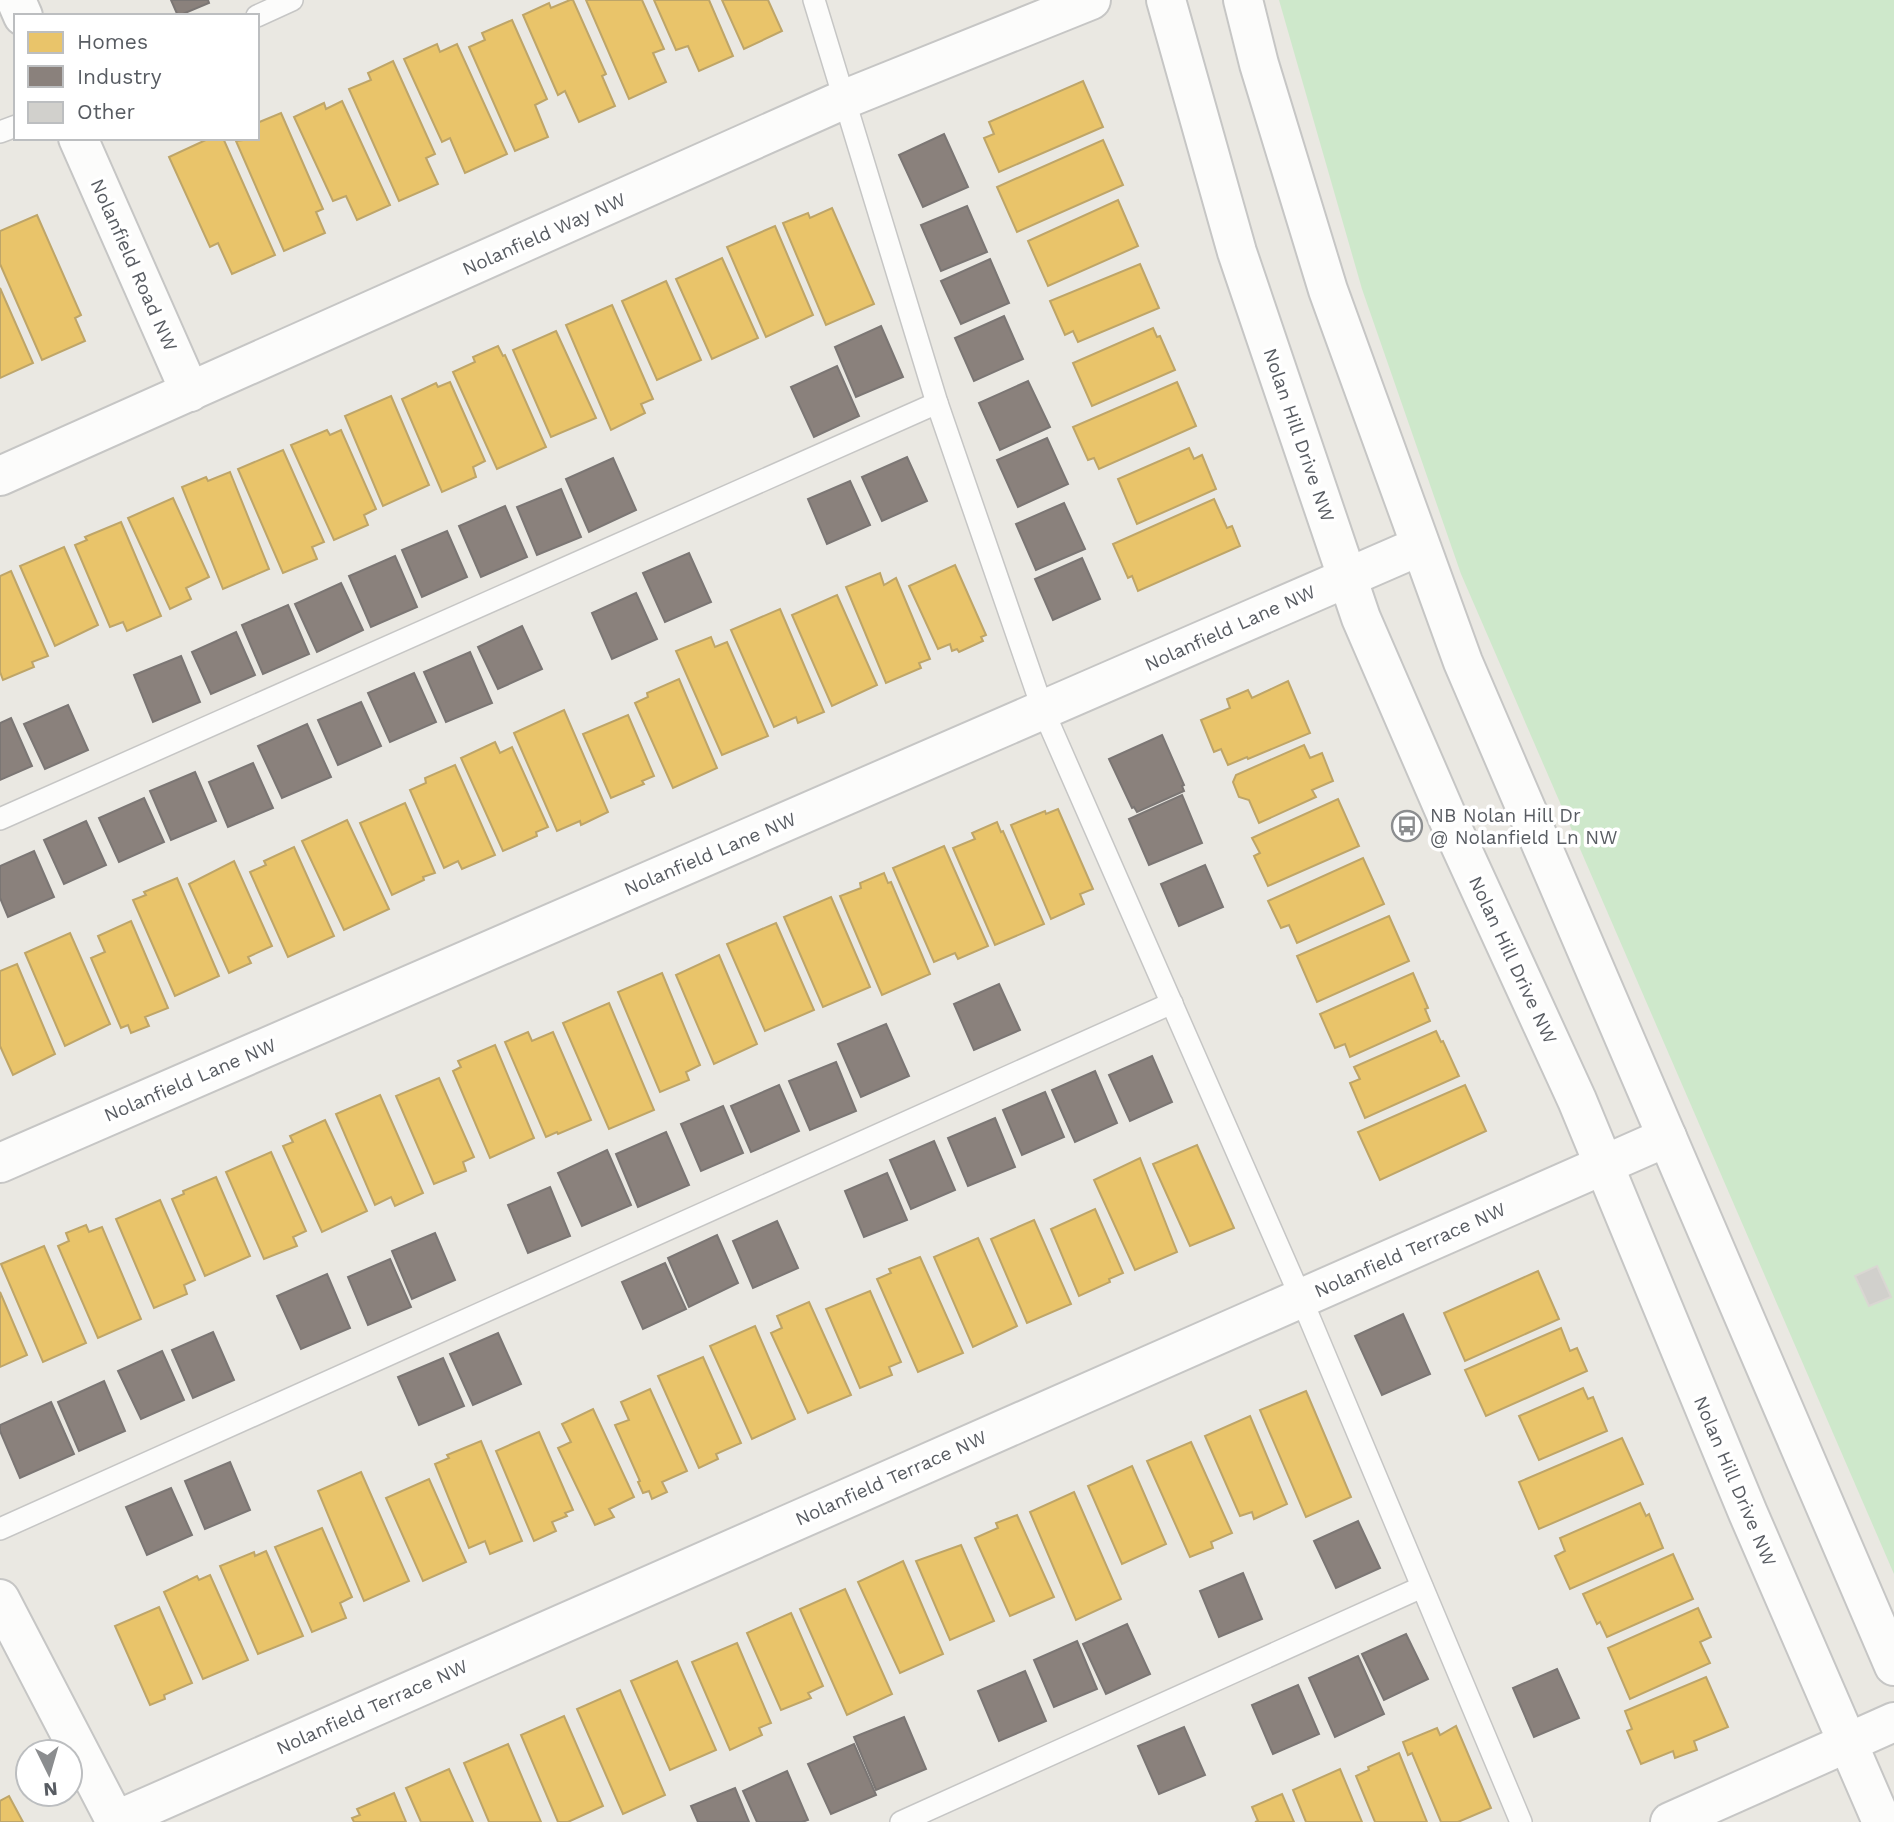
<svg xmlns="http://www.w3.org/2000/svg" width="1894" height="1822" viewBox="0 0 1894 1822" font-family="'Work Sans',sans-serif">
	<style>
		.green { fill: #cee8cb }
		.homes { fill: #e9c46a; stroke: #bea568; stroke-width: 2 }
		.industry { fill: #8a817c; stroke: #7b7674; stroke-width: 2 }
		.building { fill: #d1d0cc; stroke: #d9d7d2; stroke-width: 2 }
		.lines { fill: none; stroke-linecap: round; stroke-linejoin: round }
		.service-casing { stroke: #c6c6c5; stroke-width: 24 }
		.minor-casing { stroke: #c6c6c5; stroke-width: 42 }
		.tertiary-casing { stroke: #c6c6c5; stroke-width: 42 }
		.service { stroke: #fcfcfb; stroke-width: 21 }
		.minor { stroke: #fcfcfb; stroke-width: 38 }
		.tertiary { stroke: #fcfcfb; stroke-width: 38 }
		.labels { text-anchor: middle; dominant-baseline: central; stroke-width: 7; stroke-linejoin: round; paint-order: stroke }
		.street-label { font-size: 19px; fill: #585c62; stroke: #fff }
		.poi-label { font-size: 19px; fill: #585c62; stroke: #fff; text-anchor: start }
	</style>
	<rect width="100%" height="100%" fill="#eae8e2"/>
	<polygon class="green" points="1279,0 1894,0 1894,1574 1461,574 1362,289"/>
	<g class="homes">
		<polygon points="570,0 573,0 606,74 602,76 615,106 579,122 565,91 558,95 523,15 549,3 551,8"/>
		<polygon points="586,0 642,0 664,49 653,53 666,82 629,99"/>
		<polygon points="654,0 709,0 733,56 699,71 688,46 676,50"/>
		<polygon points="722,0 768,0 782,31 744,49"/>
		<polygon points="512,20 547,99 535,105 548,137 515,151 469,47 485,40 482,33"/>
		<polygon points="437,44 440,52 457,44 507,154 465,173 450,138 442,142 404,59"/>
		<polygon points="393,61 435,154 426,158 438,184 399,201 349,89 371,80 368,73"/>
		<polygon points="1083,81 1103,127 999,172 984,138 994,134 989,122"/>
		<polygon points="342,101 390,205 357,220 346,196 333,201 294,117 324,103 326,109"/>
		<polygon points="281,113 323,209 316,212 325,233 284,251 236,141 257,138 257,123"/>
		<polygon points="210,138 223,138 275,255 232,274 218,243 210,247 169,157"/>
		<polygon points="1103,140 1123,185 1017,232 997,187"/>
		<polygon points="1118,200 1138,246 1048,286 1028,241"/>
		<polygon points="832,208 874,304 826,325 783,223 808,213 810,218"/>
		<polygon points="37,215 81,315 75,318 85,341 42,360 0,264 0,231"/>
		<polygon points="775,226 813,315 766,337 727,247"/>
		<polygon points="722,258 758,338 712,359 676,279"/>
		<polygon points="1140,264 1159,308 1078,342 1073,331 1065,335 1050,301"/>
		<polygon points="666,281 701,360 657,380 622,301"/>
		<polygon points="0,288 33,363 0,378"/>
		<polygon points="612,305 653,399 641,404 645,413 611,430 566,325"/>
		<polygon points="1153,328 1157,337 1160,336 1175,370 1092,406 1073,363"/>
		<polygon points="556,331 596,418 551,437 513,350"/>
		<polygon points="498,346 503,356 505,355 546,447 497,469 453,372 475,362 473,357"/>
		<polygon points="450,382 485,461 473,467 476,477 442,492 402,399 436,383 438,387"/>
		<polygon points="1177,382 1196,426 1099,469 1094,458 1088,460 1073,427"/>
		<polygon points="391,396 429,485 383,506 345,416"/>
		<polygon points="327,430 330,435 341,430 376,509 364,515 368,525 334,540 291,445"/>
		<polygon points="1189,448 1194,459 1202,455 1216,489 1137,524 1118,479"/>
		<polygon points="283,450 324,542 312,547 317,559 283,573 238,469"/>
		<polygon points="230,472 269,569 223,589 182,487 206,477 208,481"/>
		<polygon points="173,498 209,577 186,588 191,599 170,609 128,518"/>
		<polygon points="1214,499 1227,528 1232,526 1240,546 1138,591 1132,576 1128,578 1113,544"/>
		<polygon points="121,522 161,616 127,631 123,622 110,627 75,545 87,540 85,537"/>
		<polygon points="64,547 98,625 55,646 20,566"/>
		<polygon points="955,565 986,635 981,637 983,641 959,652 957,649 952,651 950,644 938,649 909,586"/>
		<polygon points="11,571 48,656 32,662 34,667 3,680 0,672 0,576"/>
		<polygon points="880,573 884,585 896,578 930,659 919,663 921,668 886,683 846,587"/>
		<polygon points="837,595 877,685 832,706 792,615"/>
		<polygon points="780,609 824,712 798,723 796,717 774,727 731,630"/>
		<polygon points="711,637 715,647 727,642 768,736 722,755 676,651"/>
		<polygon points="679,679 717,768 673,788 635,703 648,697 647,693"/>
		<polygon points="1288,681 1310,733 1248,759 1247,757 1228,765 1221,749 1214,752 1201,720 1230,708 1227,699 1248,690 1252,698"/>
		<polygon points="564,710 608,812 581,825 580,821 557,831 514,733"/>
		<polygon points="628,715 654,776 642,781 644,784 611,798 583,734"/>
		<polygon points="495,742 500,753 512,747 548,827 536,832 537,836 503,851 461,758"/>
		<polygon points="1304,745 1310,758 1322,753 1333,781 1312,790 1316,797 1259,823 1249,800 1239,797 1233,782 1236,775"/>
		<polygon points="455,765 495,855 462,869 458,861 444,868 410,790 426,783 425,778"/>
		<polygon points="1338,799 1359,846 1268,886 1254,856 1260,853 1252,838"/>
		<polygon points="405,803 435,873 423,877 424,880 392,895 360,823"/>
		<polygon points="1058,809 1093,889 1080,894 1084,904 1051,919 1011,825 1045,811 1046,814"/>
		<polygon points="347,820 389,909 344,930 302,841"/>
		<polygon points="997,822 1001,832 1003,831 1044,924 995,945 953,848 975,839 972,833"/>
		<polygon points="944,846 988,946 958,959 955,953 934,962 893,868"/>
		<polygon points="294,847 334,936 288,957 250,872 266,865 264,861"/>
		<polygon points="1363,858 1384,904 1297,943 1289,925 1281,928 1268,901"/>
		<polygon points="234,861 272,946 248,957 251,963 229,973 189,884"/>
		<polygon points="884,873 888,883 891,882 930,974 882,995 840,896 861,888 860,883"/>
		<polygon points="177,878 219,976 175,996 133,900 146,895 144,892"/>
		<polygon points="831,897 870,987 823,1007 784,917"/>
		<polygon points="1389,916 1409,961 1317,1002 1297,956"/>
		<polygon points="131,921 168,1008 145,1017 149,1026 131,1033 128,1025 121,1028 91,958 105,952 98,936"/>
		<polygon points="776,923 814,1010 765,1031 727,944"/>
		<polygon points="70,933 110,1024 65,1046 25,953"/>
		<polygon points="719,955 757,1044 714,1064 676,975"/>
		<polygon points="17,964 55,1054 13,1075 0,1046 0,971"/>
		<polygon points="662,973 700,1065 686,1072 689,1080 660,1092 618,992"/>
		<polygon points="1413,973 1428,1008 1425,1009 1430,1021 1350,1057 1345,1044 1335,1048 1320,1014"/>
		<polygon points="609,1003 654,1110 609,1129 563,1023"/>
		<polygon points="1436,1031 1441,1042 1443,1041 1459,1076 1365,1118 1350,1083 1360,1079 1354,1067"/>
		<polygon points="528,1032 532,1041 553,1032 591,1120 558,1134 557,1132 546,1137 505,1042"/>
		<polygon points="495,1045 534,1138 490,1158 453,1071 461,1067 458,1061"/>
		<polygon points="439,1078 474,1157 463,1162 466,1171 434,1184 396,1096"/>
		<polygon points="1465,1085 1486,1131 1380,1180 1358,1132"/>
		<polygon points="380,1095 423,1193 395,1206 391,1197 375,1205 336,1114"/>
		<polygon points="325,1120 367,1211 322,1232 283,1146 293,1142 290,1136"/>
		<polygon points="1197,1145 1234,1228 1190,1246 1153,1164"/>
		<polygon points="271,1152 306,1231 293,1237 297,1246 264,1259 226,1172"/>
		<polygon points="1140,1158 1177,1252 1135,1270 1094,1180"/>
		<polygon points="216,1177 250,1256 205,1276 172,1199 184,1194 183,1191"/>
		<polygon points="160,1200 195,1280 184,1285 187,1294 154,1308 116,1219"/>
		<polygon points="1095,1209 1123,1273 1109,1279 1110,1282 1079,1296 1051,1229"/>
		<polygon points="1034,1220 1071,1304 1027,1323 991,1239"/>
		<polygon points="86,1225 89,1232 102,1227 141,1319 98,1338 58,1246 69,1241 66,1233"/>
		<polygon points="978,1238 1017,1326 973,1347 934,1257"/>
		<polygon points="44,1246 86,1343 43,1362 1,1264"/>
		<polygon points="920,1257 963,1353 918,1372 877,1279 891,1273 889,1269"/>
		<polygon points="1538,1271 1559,1319 1465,1361 1444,1313"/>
		<polygon points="870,1291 901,1362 889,1367 892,1375 860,1388 826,1309"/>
		<polygon points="0,1292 27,1355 0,1367"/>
		<polygon points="809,1302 851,1395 808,1413 771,1333 782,1328 777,1316"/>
		<polygon points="755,1326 795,1419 752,1439 710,1346"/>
		<polygon points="1561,1328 1570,1351 1577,1348 1587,1371 1486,1416 1465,1370"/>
		<polygon points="703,1357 741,1443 716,1454 718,1459 699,1468 658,1376"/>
		<polygon points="1583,1388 1588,1399 1593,1397 1607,1431 1539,1460 1519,1416"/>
		<polygon points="650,1389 687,1471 662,1482 667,1492 652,1499 649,1491 643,1493 638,1482 640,1481 615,1425 629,1420 621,1402"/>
		<polygon points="1306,1391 1351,1497 1306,1517 1260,1410"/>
		<polygon points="593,1409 634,1497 609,1509 614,1517 595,1525 558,1448 571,1442 562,1424"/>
		<polygon points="1250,1416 1287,1504 1254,1519 1252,1512 1240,1516 1205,1436"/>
		<polygon points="539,1432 573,1510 565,1513 567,1516 552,1522 556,1531 534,1541 496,1451"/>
		<polygon points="1622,1438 1643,1484 1539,1529 1519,1482"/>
		<polygon points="481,1441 522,1541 490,1554 485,1541 469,1548 435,1464 449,1458 447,1455"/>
		<polygon points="1191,1442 1232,1533 1211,1542 1213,1548 1190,1557 1147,1461"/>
		<polygon points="1132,1466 1166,1544 1122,1564 1088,1486"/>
		<polygon points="361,1472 409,1581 364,1601 318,1491"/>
		<polygon points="429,1479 466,1562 423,1581 386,1498"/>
		<polygon points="1074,1492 1121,1599 1076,1620 1030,1512"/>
		<polygon points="1640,1503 1646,1516 1649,1514 1663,1548 1570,1589 1555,1556 1565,1551 1560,1538"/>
		<polygon points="1017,1515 1054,1597 1010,1616 975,1538 998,1528 996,1523"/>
		<polygon points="322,1528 352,1597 340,1603 346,1618 312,1632 275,1547"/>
		<polygon points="961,1545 994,1621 950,1640 916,1561"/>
		<polygon points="266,1551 303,1636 258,1654 220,1566 254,1552 255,1556"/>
		<polygon points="1673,1554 1693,1599 1607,1637 1600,1622 1597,1624 1583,1594"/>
		<polygon points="903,1561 943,1654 900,1673 858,1582"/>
		<polygon points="210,1575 248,1660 203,1679 164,1592 197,1576 199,1580"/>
		<polygon points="845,1589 892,1694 847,1715 800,1609"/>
		<polygon points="159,1607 192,1683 164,1695 165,1699 150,1705 115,1626"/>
		<polygon points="1698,1608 1711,1637 1700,1642 1710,1663 1630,1699 1608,1648"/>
		<polygon points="791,1613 823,1686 808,1693 811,1698 781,1710 747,1633"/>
		<polygon points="737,1643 771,1723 759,1728 762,1735 730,1750 692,1662"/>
		<polygon points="677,1661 716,1750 670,1770 631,1681"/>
		<polygon points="1706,1677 1728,1727 1694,1741 1697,1750 1675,1758 1673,1751 1641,1764 1627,1731 1632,1729 1625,1711"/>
		<polygon points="620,1690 665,1795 623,1814 577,1709"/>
		<polygon points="564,1716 603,1806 568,1822 558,1822 521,1735"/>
		<polygon points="1456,1726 1491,1808 1458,1822 1441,1822 1412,1753 1408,1755 1403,1742 1437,1728 1440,1735"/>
		<polygon points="508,1744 541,1822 489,1822 464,1763"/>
		<polygon points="1399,1753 1427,1822 1375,1822 1356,1776 1369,1770 1368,1767"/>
		<polygon points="449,1769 473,1822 421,1822 406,1788"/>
		<polygon points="1340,1769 1362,1822 1306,1822 1293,1790"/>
		<polygon points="394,1793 406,1822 354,1822 352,1818 360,1815 357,1809"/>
		<polygon points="1282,1794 1294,1822 1255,1822 1258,1821 1252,1807"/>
		<polygon points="9,1796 23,1822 0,1822 0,1801"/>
	</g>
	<g class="industry">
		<polygon points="171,0 208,0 209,3 178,16"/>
		<polygon points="944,134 968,187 923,207 899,155"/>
		<polygon points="967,206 987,252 941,271 921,225"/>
		<polygon points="990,259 1009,303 961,324 941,281"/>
		<polygon points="1004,316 1023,359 974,381 955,338"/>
		<polygon points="881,326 903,377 856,397 835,347"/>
		<polygon points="837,366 859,416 814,437 791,387"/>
		<polygon points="1028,381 1050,427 1000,450 979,403"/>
		<polygon points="1047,438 1068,484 1018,507 997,460"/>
		<polygon points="907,457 927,501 882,521 862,477"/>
		<polygon points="613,458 636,510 589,532 566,479"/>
		<polygon points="850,481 870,525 827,544 808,499"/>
		<polygon points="561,489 581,537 537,555 517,507"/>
		<polygon points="1064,503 1085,549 1036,570 1016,524"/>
		<polygon points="505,506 527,557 481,577 459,526"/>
		<polygon points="447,531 467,577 422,597 402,550"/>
		<polygon points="689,553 711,602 665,622 643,573"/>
		<polygon points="395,556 417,607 371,627 349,576"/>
		<polygon points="1082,558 1100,599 1053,620 1035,579"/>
		<polygon points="341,583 363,630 317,652 295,604"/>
		<polygon points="636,593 657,639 612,659 592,613"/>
		<polygon points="288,605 309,654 263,674 242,625"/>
		<polygon points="522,626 542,669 498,689 478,647"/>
		<polygon points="236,632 255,675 211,694 192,652"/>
		<polygon points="470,652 492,703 446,722 424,672"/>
		<polygon points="181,656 200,702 153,722 134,675"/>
		<polygon points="414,673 436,722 390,742 368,693"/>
		<polygon points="361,702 381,746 338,765 318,720"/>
		<polygon points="68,705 88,750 45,769 24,724"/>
		<polygon points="11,718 32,766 0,780 0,723"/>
		<polygon points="307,724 331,777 282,798 258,746"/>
		<polygon points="1162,735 1184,785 1182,786 1184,791 1137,812 1134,807 1132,808 1109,759"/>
		<polygon points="253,763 273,808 228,827 209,782"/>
		<polygon points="195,772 216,821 171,840 150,791"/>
		<polygon points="1182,795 1202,843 1149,865 1129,819"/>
		<polygon points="144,798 164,842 119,862 99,818"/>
		<polygon points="86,821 106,865 64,884 44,840"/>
		<polygon points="34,851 54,897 8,917 0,898 0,866"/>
		<polygon points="1205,865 1223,907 1179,926 1161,884"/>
		<polygon points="999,984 1020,1030 974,1050 954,1004"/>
		<polygon points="886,1024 909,1076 861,1097 838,1044"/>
		<polygon points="1152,1056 1172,1102 1130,1121 1109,1075"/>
		<polygon points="836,1062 856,1111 810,1130 789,1081"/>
		<polygon points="1095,1071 1117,1123 1075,1142 1052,1090"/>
		<polygon points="779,1085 799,1131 751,1152 731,1106"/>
		<polygon points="1045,1092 1064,1137 1022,1155 1003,1110"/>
		<polygon points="723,1106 743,1153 701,1171 681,1124"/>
		<polygon points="995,1118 1015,1167 968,1186 948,1138"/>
		<polygon points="666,1132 689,1185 638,1207 616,1154"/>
		<polygon points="934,1141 955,1190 911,1209 890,1160"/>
		<polygon points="607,1150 631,1205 582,1226 558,1173"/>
		<polygon points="887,1173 907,1220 864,1237 845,1191"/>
		<polygon points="550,1187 570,1236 528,1253 508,1205"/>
		<polygon points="777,1221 798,1268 753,1288 733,1241"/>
		<polygon points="435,1233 455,1280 412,1299 392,1251"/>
		<polygon points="717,1235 738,1283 689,1307 668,1258"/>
		<polygon points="390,1259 411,1307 368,1325 348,1277"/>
		<polygon points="665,1263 686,1309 643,1329 622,1282"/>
		<polygon points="327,1274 350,1328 301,1349 277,1296"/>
		<polygon points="1403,1314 1430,1374 1382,1395 1355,1336"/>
		<polygon points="213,1332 234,1380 193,1398 172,1350"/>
		<polygon points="498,1333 521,1384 473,1405 450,1354"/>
		<polygon points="162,1351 184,1400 141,1419 118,1371"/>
		<polygon points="443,1358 464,1406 419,1425 398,1377"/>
		<polygon points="104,1381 125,1431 79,1451 58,1402"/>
		<polygon points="51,1402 74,1454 20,1478 0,1431 0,1425"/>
		<polygon points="230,1462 250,1510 205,1529 185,1481"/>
		<polygon points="171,1488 192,1535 147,1555 126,1507"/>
		<polygon points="1358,1521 1380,1568 1336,1588 1314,1541"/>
		<polygon points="1243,1573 1262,1619 1219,1637 1200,1591"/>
		<polygon points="1127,1624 1150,1674 1106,1694 1083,1644"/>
		<polygon points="1406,1634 1428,1679 1384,1700 1362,1654"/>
		<polygon points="1077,1641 1097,1689 1054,1707 1034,1660"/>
		<polygon points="1358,1656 1384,1714 1335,1737 1309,1678"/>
		<polygon points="1557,1669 1579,1718 1534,1737 1513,1688"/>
		<polygon points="1025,1671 1046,1721 999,1741 978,1691"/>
		<polygon points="1298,1685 1319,1734 1273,1754 1252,1705"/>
		<polygon points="904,1717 926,1769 876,1790 854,1737"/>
		<polygon points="1184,1727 1205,1775 1159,1794 1138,1746"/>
		<polygon points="854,1744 876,1795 831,1814 808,1764"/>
		<polygon points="787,1771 808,1820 802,1822 757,1822 743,1791"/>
		<polygon points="735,1788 749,1822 698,1822 691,1806"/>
	</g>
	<polygon class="building" points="1877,1266 1891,1297 1869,1306 1855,1276"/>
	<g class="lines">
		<g class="service-casing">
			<g id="service">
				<polyline points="814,0 937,403 1043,710 1301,1298 1521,1822"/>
				<polyline points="257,16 292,0"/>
				<polyline points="0,132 16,126"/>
				<polyline points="0,819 937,403"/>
				<polyline points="0,1529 1172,1003"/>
				<polyline points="901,1822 1422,1587"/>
			</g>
		</g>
		<g class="minor-casing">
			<g id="minor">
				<polyline points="16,0 23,16"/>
				<polyline points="78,138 190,392"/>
				<polyline points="0,476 845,99 1091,0"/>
				<polyline points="0,1163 1420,546"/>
				<polyline points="0,1599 116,1822"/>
				<polyline points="115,1821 1667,1137"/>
				<polyline points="1670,1822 1894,1722"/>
			</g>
		</g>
		<g class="tertiary-casing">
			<g id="tertiary">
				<polyline points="1166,0 1237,252 1361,618 1449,821 1577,1100 1748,1513 1882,1822"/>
				<polyline points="1243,0 1259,64 1328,290 1463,662 1894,1666"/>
			</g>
		</g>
		<use href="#service" class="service"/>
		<use href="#minor" class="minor"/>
		<use href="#tertiary" class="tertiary"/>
	</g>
	<defs>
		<g id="bus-ring" transform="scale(1.575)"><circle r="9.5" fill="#fff" stroke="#8b8d8f" stroke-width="1.5"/><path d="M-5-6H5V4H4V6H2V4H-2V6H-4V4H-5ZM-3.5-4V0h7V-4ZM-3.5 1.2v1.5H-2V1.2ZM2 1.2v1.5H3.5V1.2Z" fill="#8b8d8f"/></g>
	</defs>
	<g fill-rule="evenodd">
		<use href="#bus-ring" x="1407" y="826"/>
	</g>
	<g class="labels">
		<g class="street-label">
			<text transform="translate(544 234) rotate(-24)">Nolanfield Way NW</text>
			<text transform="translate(134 265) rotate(66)">Nolanfield Road NW</text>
			<text transform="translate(1299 435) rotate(71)">Nolan Hill Drive NW</text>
			<text transform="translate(1230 628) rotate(-24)">Nolanfield Lane NW</text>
			<text transform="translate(710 854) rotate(-23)">Nolanfield Lane NW</text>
			<text transform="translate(1513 960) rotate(65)">Nolan Hill Drive NW</text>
			<text transform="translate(190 1080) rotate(-23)">Nolanfield Lane NW</text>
			<text transform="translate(1410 1250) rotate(-24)">Nolanfield Terrace NW</text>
			<text transform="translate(891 1478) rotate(-24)">Nolanfield Terrace NW</text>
			<text transform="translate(1735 1481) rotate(67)">Nolan Hill Drive NW</text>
			<text transform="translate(372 1707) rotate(-24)">Nolanfield Terrace NW</text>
		</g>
		<g class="poi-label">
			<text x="1430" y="815">NB Nolan Hill Dr<tspan x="1430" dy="22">@ Nolanfield Ln NW</tspan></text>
		</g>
	</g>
	<rect x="14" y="14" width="245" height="126" fill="#ffffff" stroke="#bcbec0" stroke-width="2"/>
	<rect x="28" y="32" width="35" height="21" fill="#e9c46a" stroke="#bcbec0" stroke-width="2"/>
	<text x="77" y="49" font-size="21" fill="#585c62">Homes</text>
	<rect x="28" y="66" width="35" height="21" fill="#8a817c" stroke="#bcbec0" stroke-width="2"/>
	<text x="77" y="84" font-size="21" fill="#585c62">Industry</text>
	<rect x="28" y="102" width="35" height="21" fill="#d1d0cc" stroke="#bcbec0" stroke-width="2"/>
	<text x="77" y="119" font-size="21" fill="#585c62">Other</text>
	<g transform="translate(49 1773) rotate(175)"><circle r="33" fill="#ffffff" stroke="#bcbec0" stroke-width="2"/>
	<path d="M0-5L12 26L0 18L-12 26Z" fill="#8b8d8f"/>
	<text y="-10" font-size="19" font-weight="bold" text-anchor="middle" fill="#585c62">N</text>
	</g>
</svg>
